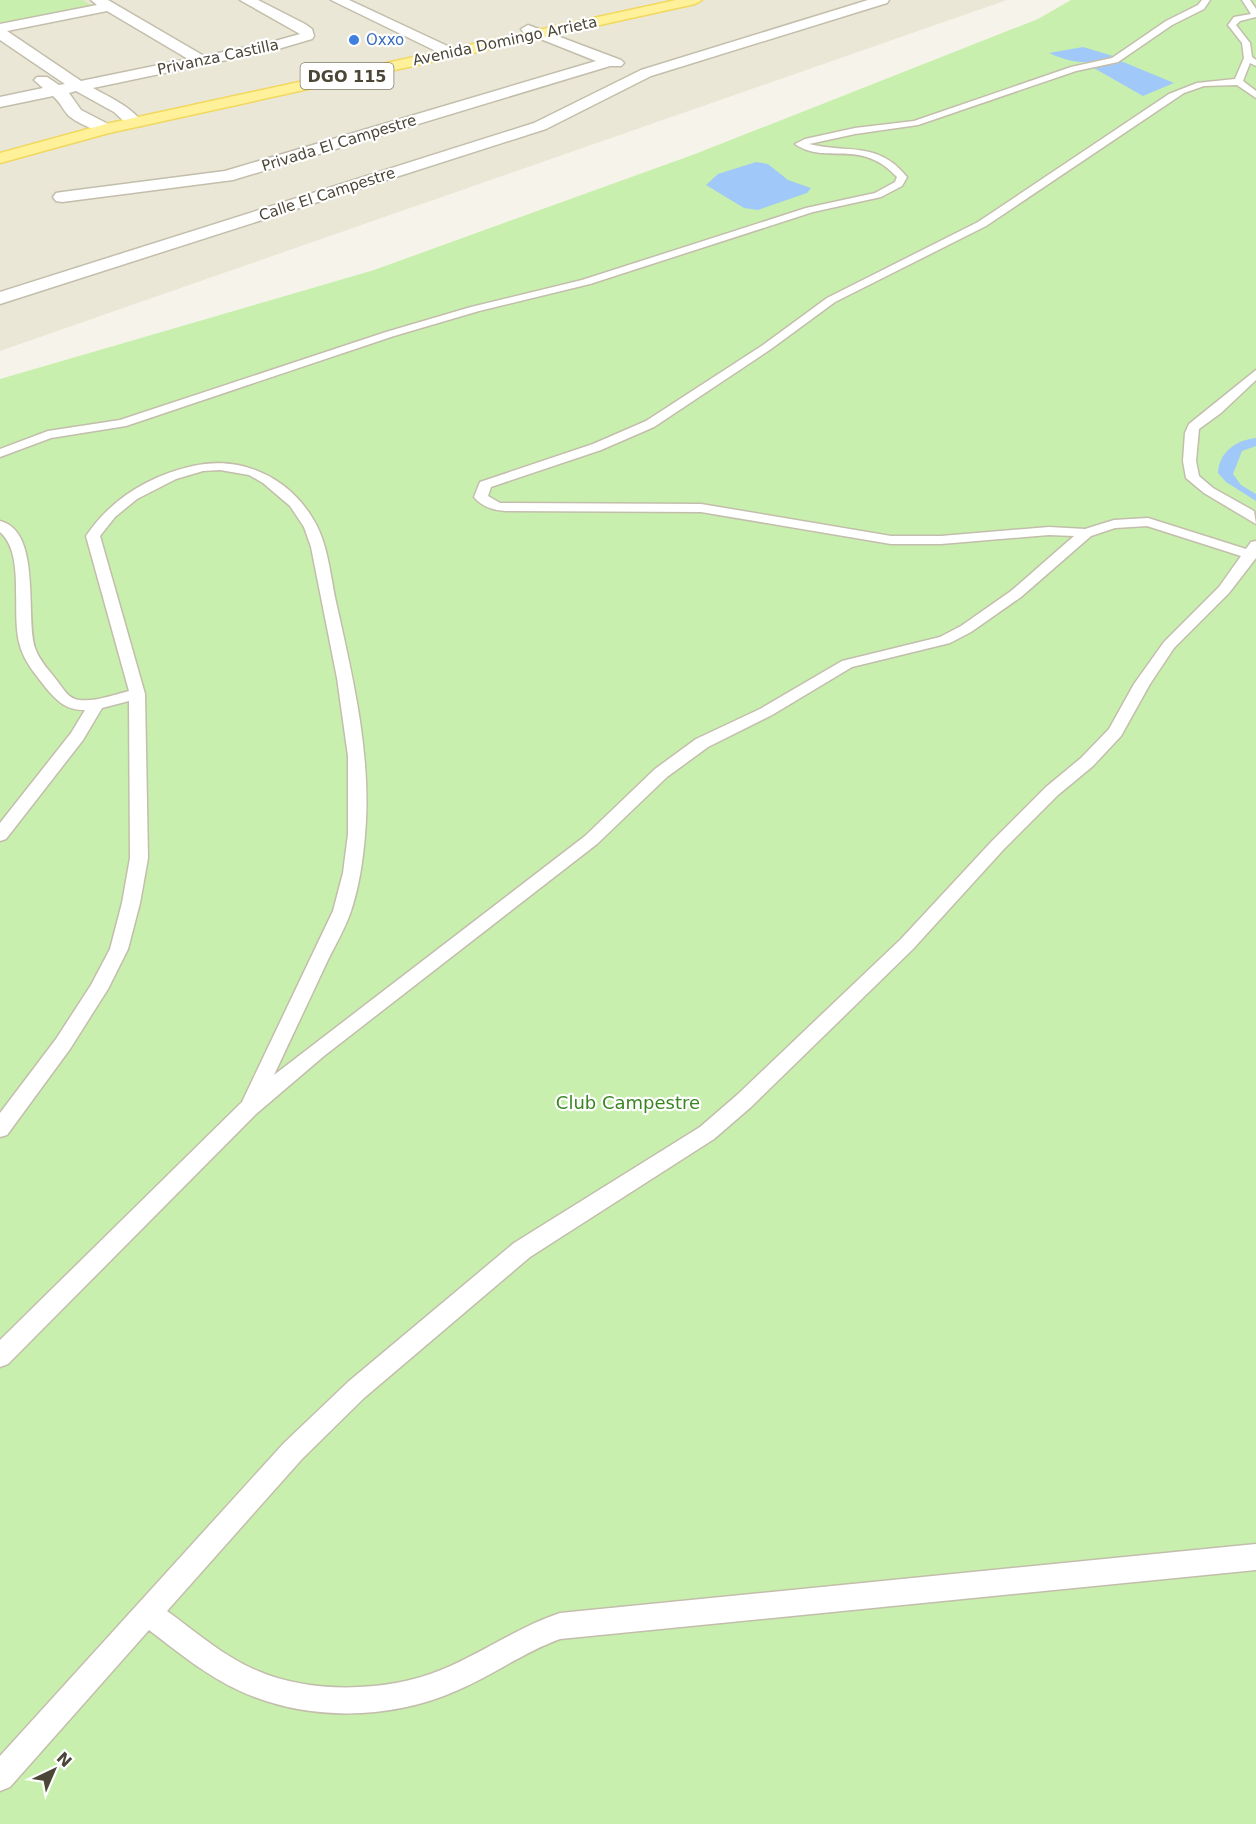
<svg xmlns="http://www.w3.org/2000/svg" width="1256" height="1824" viewBox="0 0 1256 1824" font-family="'DejaVu Sans',sans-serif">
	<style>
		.residential { fill: #ebe7d7 }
		.green { fill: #c9efae }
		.water { fill: #a0c9f9 }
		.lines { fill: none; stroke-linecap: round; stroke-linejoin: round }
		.lane-casing { stroke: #c3beab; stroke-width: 3 }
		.street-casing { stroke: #c3beab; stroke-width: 3 }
		.primary-casing { stroke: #f1d85d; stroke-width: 3 }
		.lane { fill: #fff; fill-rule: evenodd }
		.street { fill: #fff; fill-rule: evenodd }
		.primary { fill: #fff09a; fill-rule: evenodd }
		.shop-dot { fill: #3f7fe0; stroke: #fff; stroke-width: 2 }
		.labels { text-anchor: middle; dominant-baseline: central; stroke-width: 4.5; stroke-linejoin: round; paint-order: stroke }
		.far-shop-label { font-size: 15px; fill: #366cbe; stroke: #fff; text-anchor: start }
		.far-street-label { font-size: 15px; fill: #4c4637; stroke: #fff }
		.shield { fill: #fff; stroke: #827e73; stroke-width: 1.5 }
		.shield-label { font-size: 16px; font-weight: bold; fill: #4c4637 }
		.park-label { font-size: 18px; fill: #3a8522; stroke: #fff }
	</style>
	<rect width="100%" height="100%" fill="#f6f4ea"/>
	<polygon class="residential" points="0,0 1007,0 0,351"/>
	<g class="green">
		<polygon points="0,0 83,0 94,7 0,25"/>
		<polygon points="1071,0 1256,0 1256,1824 0,1824 0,379 374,270 695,154 1038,19"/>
	</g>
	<g class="water">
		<path d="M1083,47l30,9c-26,9 -39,8 -64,-3z"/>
		<polygon points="1121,61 1174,83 1143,96 1092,67"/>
		<polygon points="756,162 768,164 788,180 811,188 807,193 758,210 744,208 706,185 718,174"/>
		<path d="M1256,438v8l-14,5 -9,23 8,11 15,9v7l-30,-19 -8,-9c1,-21 18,-33 38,-35z"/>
	</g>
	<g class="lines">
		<g class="lane-casing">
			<g id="lane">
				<path d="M1202,0h8l-6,9 -32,16 -54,37 -42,9 -158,54 -63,9 -46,10c39,10 68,-4 98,33l-5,9 -21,11 -68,15 -223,72 -111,27 -85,25 -268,90 -75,12 -51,19v-8l48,-18 72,-11 266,-88 85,-25 111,-27 224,-72 69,-15 20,-11 2,-5c-37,-40 -70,-11 -102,-33l10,-5 50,-11 59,-7 157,-54 41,-9 54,-37 32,-16z"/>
				<path d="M1242,0h8l6,9v8l-16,4 -4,4 14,18 2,14 4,3v6l-6,-3 -7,18 13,10v7l-19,-13 -33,1 -20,7 -198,133 -151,76 -64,47 -117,78 -53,23 -110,37 -3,9 12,7 201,1 190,32h50l108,-9 36,2 29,-9 34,-2 98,31 5,-7 5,-1v17l-27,35 -55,55 -24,36 -29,52 -28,30 -35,29 -54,54 -91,100 -162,158 -37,32 -184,118 -166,141 -62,61 -135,152c29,21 57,46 91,60 53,23 130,21 183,-1 41,-17 77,-43 119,-57l696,-69v26l-696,69c-36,13 -67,36 -102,51 -67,30 -150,32 -218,1 -33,-15 -62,-39 -91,-61l-139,157 -10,4v-35l284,-313 64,-61 166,-139 186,-116 37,-32 164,-156 91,-98 54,-54 35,-29 28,-29 25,-45 30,-42 55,-55 22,-31 -94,-30 -32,2 -24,8 -70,61 -50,35 -21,11 -98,24 -80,48 -64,32 -41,30 -70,67 -273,212 -68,58 -248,250 -8,3v-27l242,-238 91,-191 10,-38 5,-39v-78l-11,-78 -26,-131 -7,-20 -14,-21 -27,-23 -14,-8 -29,-5 -17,1 -27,8 -39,20 -22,18 -15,19 45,158 3,164 -8,45 -12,46 -20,40 -38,60 -63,86 -7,2v-24l56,-74 35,-54 19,-36 12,-46 8,-45 -1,-157 -27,7 -19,32 -77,99 -6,2v-18l71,-90 14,-23c-19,0 -27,-8 -39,-22 -9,-12 -20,-24 -25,-39 -12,-32 6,-94 -21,-117v-11c42,10 25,96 35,127 5,14 15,23 23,34 6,8 11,17 21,18 16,2 34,-5 50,-9l-43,-155c26,-38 63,-60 107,-70 48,-11 95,11 120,53 15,24 17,55 23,83 17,76 36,155 29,233 -2,25 -6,52 -14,76 -6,18 -17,36 -25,53 -17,37 -35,74 -52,111l311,-239 70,-67 41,-30 64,-30 82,-48 98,-24 21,-11 50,-35 63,-55 -25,-1 -108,9h-50l-190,-32 -196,-1c-12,-1 -23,-4 -31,-14l6,-15 113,-38 53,-23 117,-76 64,-47 151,-76 191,-128 28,-11 38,-4 9,-21 -2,-15 -14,-18 6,-8 17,-3z"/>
				<polygon points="1256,370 1256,380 1221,413 1199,429 1196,461 1199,476 1213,488 1254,511 1256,524 1204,493 1186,478 1183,461 1185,433 1189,424"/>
			</g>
		</g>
		<g class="street-casing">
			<g id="street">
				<path d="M91,0h17l96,56 71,-15 25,-7 -60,-34h18l47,24 7,5 2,7 -2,3 -34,10 -185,39c18,10 37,18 50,35l-2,3h-12l-15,-14 -38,-21 -7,2 12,17 31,16 2,3 -2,3c-10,3 -37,-10 -44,-17 -6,-7 -8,-13 -15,-19l-53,11v-10l43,-9 -9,-8 3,-3h10l12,8 6,-1 -65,-44v-16l97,-19zM107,11l81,48 -107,22 -74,-50z"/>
				<polygon points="331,0 349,0 456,50 458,53 456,56 446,56"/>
				<polygon points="868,0 889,0 887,3 651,76 546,129 0,304 0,292 534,123 641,70"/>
				<polygon points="528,25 621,60 624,63 621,66 610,66 233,180 62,202 56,201 53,197 56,193 62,192 225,171 596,61 523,32 521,29"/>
			</g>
		</g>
		<g class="primary-casing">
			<polygon id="primary" points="676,0 702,0 695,4 109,133 0,163 0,153 106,124"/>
		</g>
		<use href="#lane" class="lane"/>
		<use href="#street" class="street"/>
		<use href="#primary" class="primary"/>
	</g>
	<circle class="shop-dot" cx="354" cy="40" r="6"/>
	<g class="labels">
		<g class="far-shop-label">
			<text x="366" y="40">Oxxo</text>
		</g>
		<g class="far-street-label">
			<text transform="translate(505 41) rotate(-12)">Avenida Domingo Arrieta</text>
			<text transform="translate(218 57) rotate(-12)">Privanza Castilla</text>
			<text transform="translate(339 143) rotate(-17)">Privada El Campestre</text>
			<text transform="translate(327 194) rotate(-18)">Calle El Campestre</text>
		</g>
		<rect class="shield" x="300.5" y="63" width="93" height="26" rx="4.5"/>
		<g class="shield-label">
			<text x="347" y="76">DGO 115</text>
		</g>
		<g class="park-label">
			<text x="628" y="1102">Club Campestre</text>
		</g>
	</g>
	<g transform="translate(54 1770) rotate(44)" stroke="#ffffff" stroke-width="4.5" paint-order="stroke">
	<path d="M0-4.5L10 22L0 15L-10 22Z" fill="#4c4637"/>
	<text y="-9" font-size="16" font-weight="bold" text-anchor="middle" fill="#4c4637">N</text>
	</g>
</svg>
